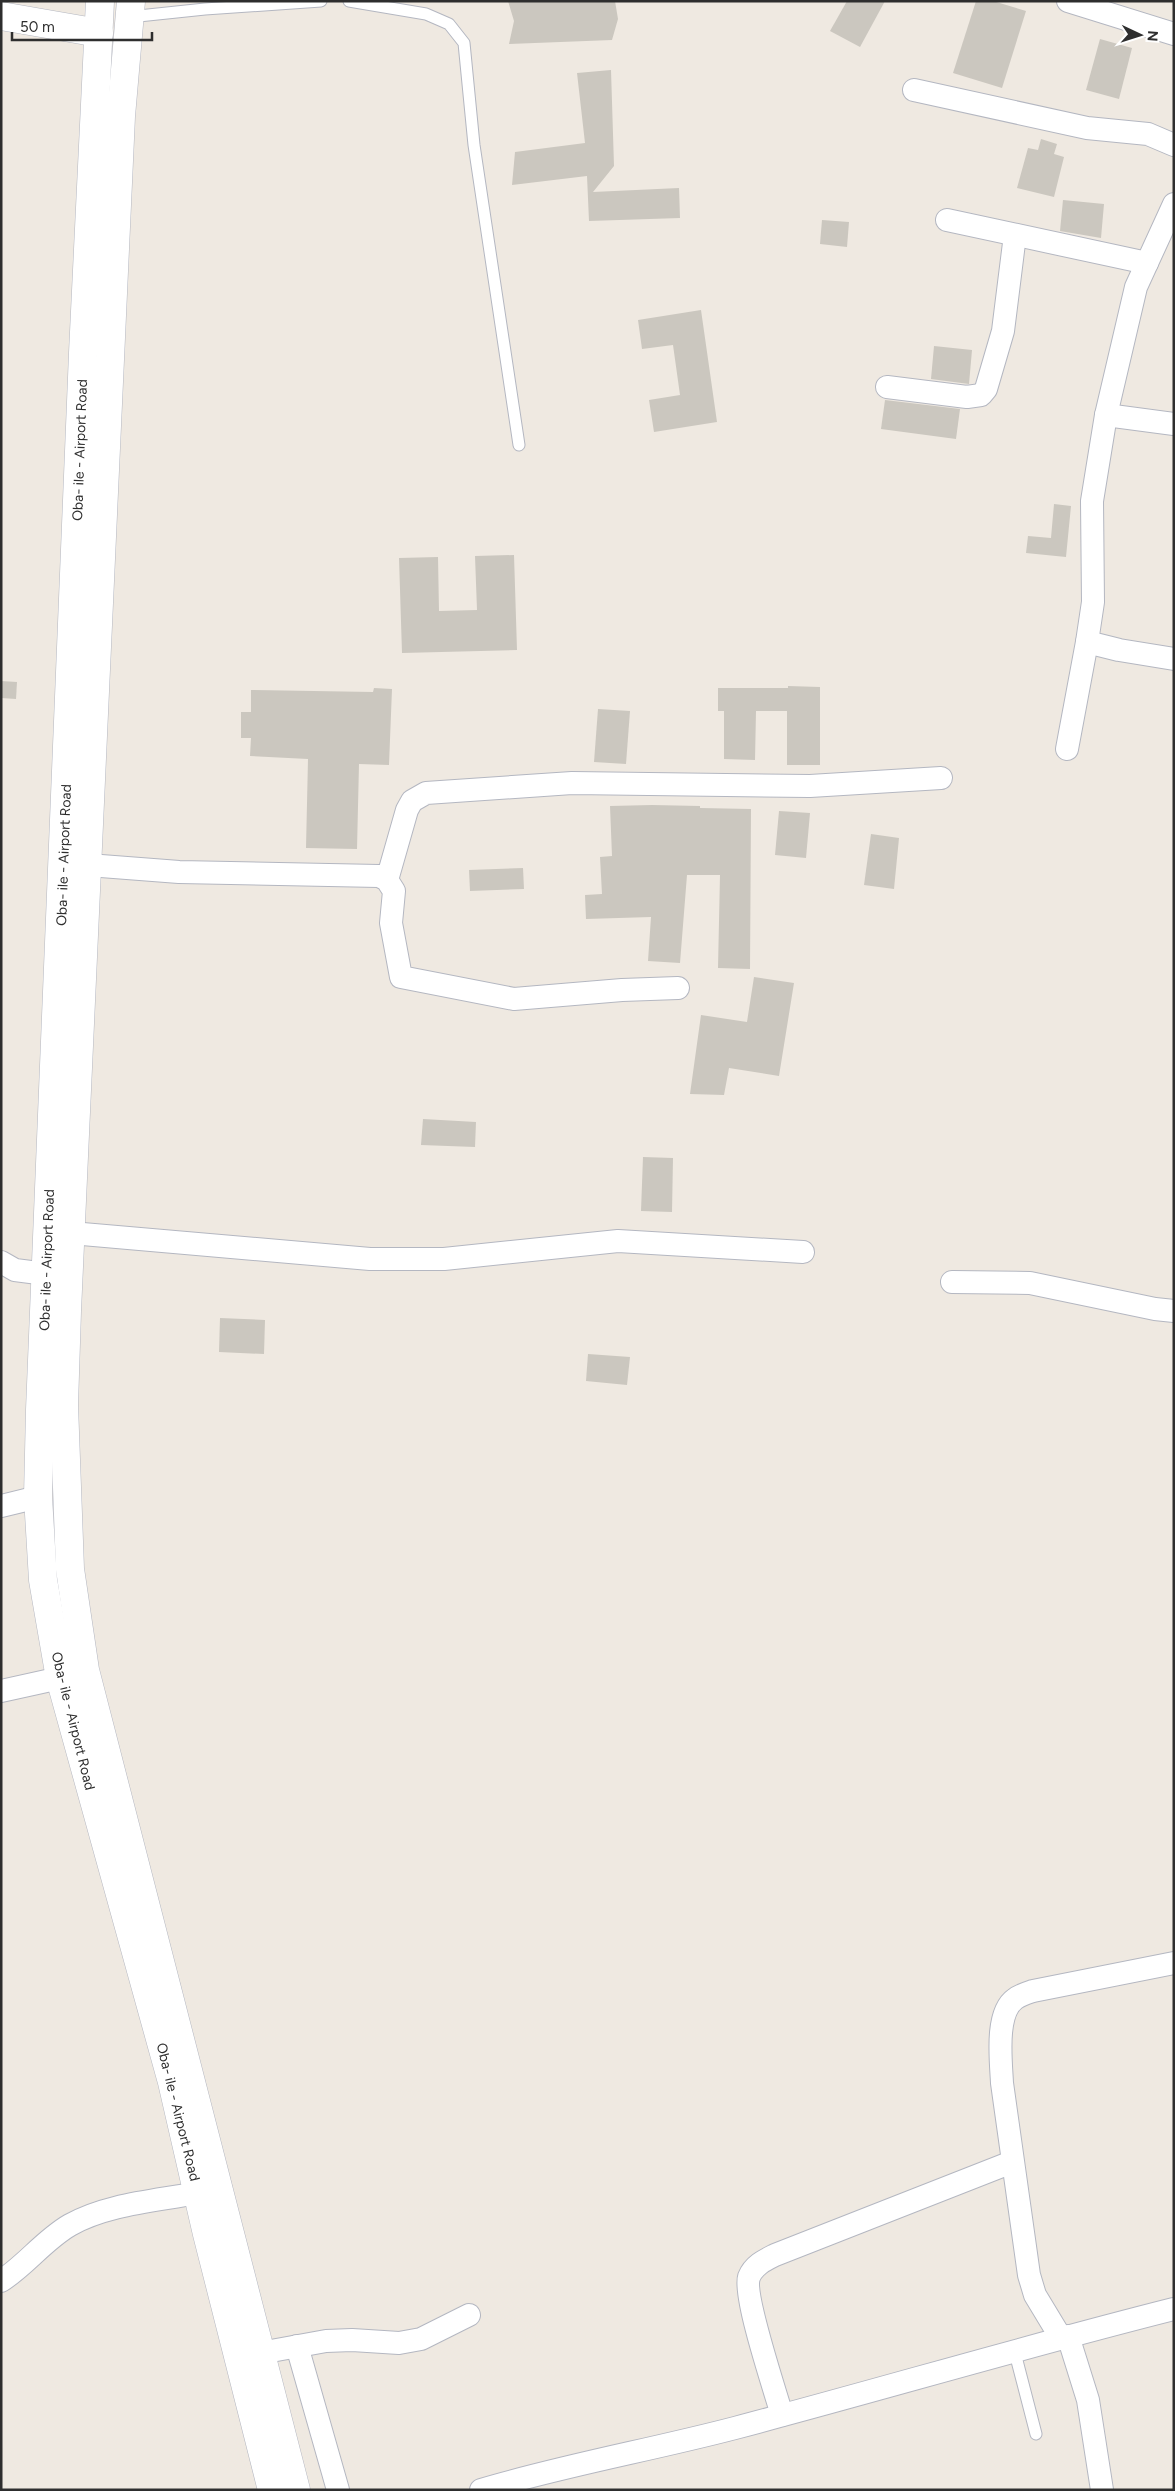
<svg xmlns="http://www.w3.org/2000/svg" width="1175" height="2491" viewBox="0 0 1175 2491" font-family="Figtree,sans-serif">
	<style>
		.building { fill: #cbc7bf }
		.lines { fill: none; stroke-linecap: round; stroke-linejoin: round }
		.lane-casing { stroke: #b4b7c1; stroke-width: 13 }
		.street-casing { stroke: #b4b7c1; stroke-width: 24 }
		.secondary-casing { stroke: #b4b7c1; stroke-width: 29 }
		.lane { stroke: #fff; stroke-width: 11 }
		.street { stroke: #fff; stroke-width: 22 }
		.secondary { stroke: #fff; stroke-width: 28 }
		.labels { text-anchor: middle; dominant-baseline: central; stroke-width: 4.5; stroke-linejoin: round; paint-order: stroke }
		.street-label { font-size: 14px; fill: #2e2e2e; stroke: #fff }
	</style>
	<rect width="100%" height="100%" fill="#efe9e1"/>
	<g class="building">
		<polygon points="508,1 615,1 618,19 612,40 509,44 514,21"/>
		<polygon points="847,1 885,1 860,47 830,31"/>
		<polygon points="976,1 993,1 1026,11 1002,88 953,73"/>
		<polygon points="1100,39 1132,48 1119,99 1086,90"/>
		<polygon points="611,70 614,166 593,192 679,188 680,218 589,221 587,176 512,185 515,152 585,143 577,73"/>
		<polygon points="1041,139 1057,144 1054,154 1064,157 1054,197 1017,188 1028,148 1038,150"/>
		<polygon points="1063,200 1104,204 1101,238 1060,231"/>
		<polygon points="822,220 849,222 847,247 820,244"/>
		<polygon points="701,310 717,422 654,432 649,400 680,395 673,345 642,349 638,320"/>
		<polygon points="934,346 972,350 969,384 931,379"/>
		<polygon points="885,400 960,409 956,439 881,429"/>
		<polygon points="1054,504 1071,506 1066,557 1026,553 1028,536 1051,538"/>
		<polygon points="514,555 517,650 402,653 399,558 438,557 439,611 477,610 475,556"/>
		<polygon points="1,681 17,682 16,699 1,698"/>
		<polygon points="788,686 820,687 820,765 787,765 787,711 756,711 755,760 724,759 724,711 718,711 718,688 788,688"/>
		<polygon points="374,688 392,689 389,765 359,764 357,849 306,848 308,759 250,756 251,738 241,738 241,712 251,712 251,690 373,692"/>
		<polygon points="598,709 630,711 626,764 594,762"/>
		<polygon points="652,805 700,806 700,808 751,809 750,969 718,968 720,875 687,875 680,963 648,961 651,917 586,919 585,895 602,894 600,857 612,856 610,806"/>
		<polygon points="779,811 810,813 806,858 775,855"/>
		<polygon points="871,834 899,838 894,889 864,885"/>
		<polygon points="523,868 524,889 470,891 469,870"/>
		<polygon points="754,977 794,983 779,1076 729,1068 724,1095 690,1094 701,1015 747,1022"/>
		<polygon points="423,1119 476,1122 475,1147 421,1145"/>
		<polygon points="643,1157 673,1158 672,1212 641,1211"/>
		<polygon points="220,1318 265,1320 264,1354 219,1352"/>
		<polygon points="588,1354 630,1357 627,1385 586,1381"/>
	</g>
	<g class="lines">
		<g class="lane-casing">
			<g id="lane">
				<polyline points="349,1 426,14 449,24 464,43 474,145 519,445"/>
				<polyline points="129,17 205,9 321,1"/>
				<polyline points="1015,2353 1036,2434"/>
			</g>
		</g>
		<g class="street-casing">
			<g id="street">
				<polyline points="1068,1 1174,34"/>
				<polyline points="914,90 1087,128 1148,134 1174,145"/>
				<polyline points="1174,204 1136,287 1106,415 1092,501 1093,602 1087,642 1119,650 1174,659"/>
				<polyline points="947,220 1147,263"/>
				<polyline points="887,387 967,397 981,395 986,389 1003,331 1015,235"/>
				<polyline points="1106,415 1174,424"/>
				<polyline points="1067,749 1087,642"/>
				<polyline points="88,865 179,872 379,876 387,880 394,891 391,923 401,977 514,999 622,990 678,988"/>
				<polyline points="387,880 407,810 412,801 426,793 572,783 810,786 941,778"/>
				<polyline points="71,1233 370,1259 444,1259 618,1241 803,1252"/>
				<polyline points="1,1262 15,1270 46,1274"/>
				<polyline points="952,1282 1030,1283 1155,1309 1174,1311"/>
				<polyline points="1,1506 38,1497"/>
				<polyline points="1,1691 60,1678"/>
				<path d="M1,2281c25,-16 43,-41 69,-56 37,-21 86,-24 127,-32"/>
				<polyline points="1068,2336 1088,2400 1102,2490"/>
				<path d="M1061,2338l-26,-43 -6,-20 -27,-192c-1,-22 -7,-70 13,-84 5,-4 12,-6 18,-8l141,-28"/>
				<polyline points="297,2346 338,2490"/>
				<polyline points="260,2353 326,2341 352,2340 399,2343 421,2339 469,2315"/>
				<path d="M782,2415c-7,-24 -39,-120 -33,-138 5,-12 16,-17 26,-22l237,-93"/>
				<path d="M481,2490c84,-25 170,-40 254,-62 147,-39 292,-82 439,-119"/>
			</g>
		</g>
		<g class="secondary-casing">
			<g id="secondary">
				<polyline points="100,1 83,353 40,1410 38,1497 43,1580 60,1678 172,2082 207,2234 272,2490"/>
				<polyline points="131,1 121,116 67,1311 64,1405 70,1569 85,1670 296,2490"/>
				<polyline points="1,16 99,33"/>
			</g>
		</g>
		<use href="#lane" class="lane"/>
		<use href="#street" class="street"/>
		<use href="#secondary" class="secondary"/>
	</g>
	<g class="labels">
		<g class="street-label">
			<text transform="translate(80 450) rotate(-88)">Oba- ile - Airport Road</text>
			<text transform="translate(64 855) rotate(-88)">Oba- ile - Airport Road</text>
			<text transform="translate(47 1260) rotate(-88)">Oba- ile - Airport Road</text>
			<text transform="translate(73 1721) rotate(76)">Oba- ile - Airport Road</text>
			<text transform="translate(178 2112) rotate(76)">Oba- ile - Airport Road</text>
		</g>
	</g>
	<rect width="1175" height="2491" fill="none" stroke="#2e2e2e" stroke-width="5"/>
	<g transform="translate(1140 35) rotate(94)" stroke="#ffffff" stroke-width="4" paint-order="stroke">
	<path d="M0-4L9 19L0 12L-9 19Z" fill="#2e2e2e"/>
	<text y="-8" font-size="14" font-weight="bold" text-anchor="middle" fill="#2e2e2e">N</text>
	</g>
	<path d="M12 32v8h140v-8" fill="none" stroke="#2e2e2e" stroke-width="2.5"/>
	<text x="20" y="32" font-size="15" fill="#2e2e2e" stroke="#ffffff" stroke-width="4" paint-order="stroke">50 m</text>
</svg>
